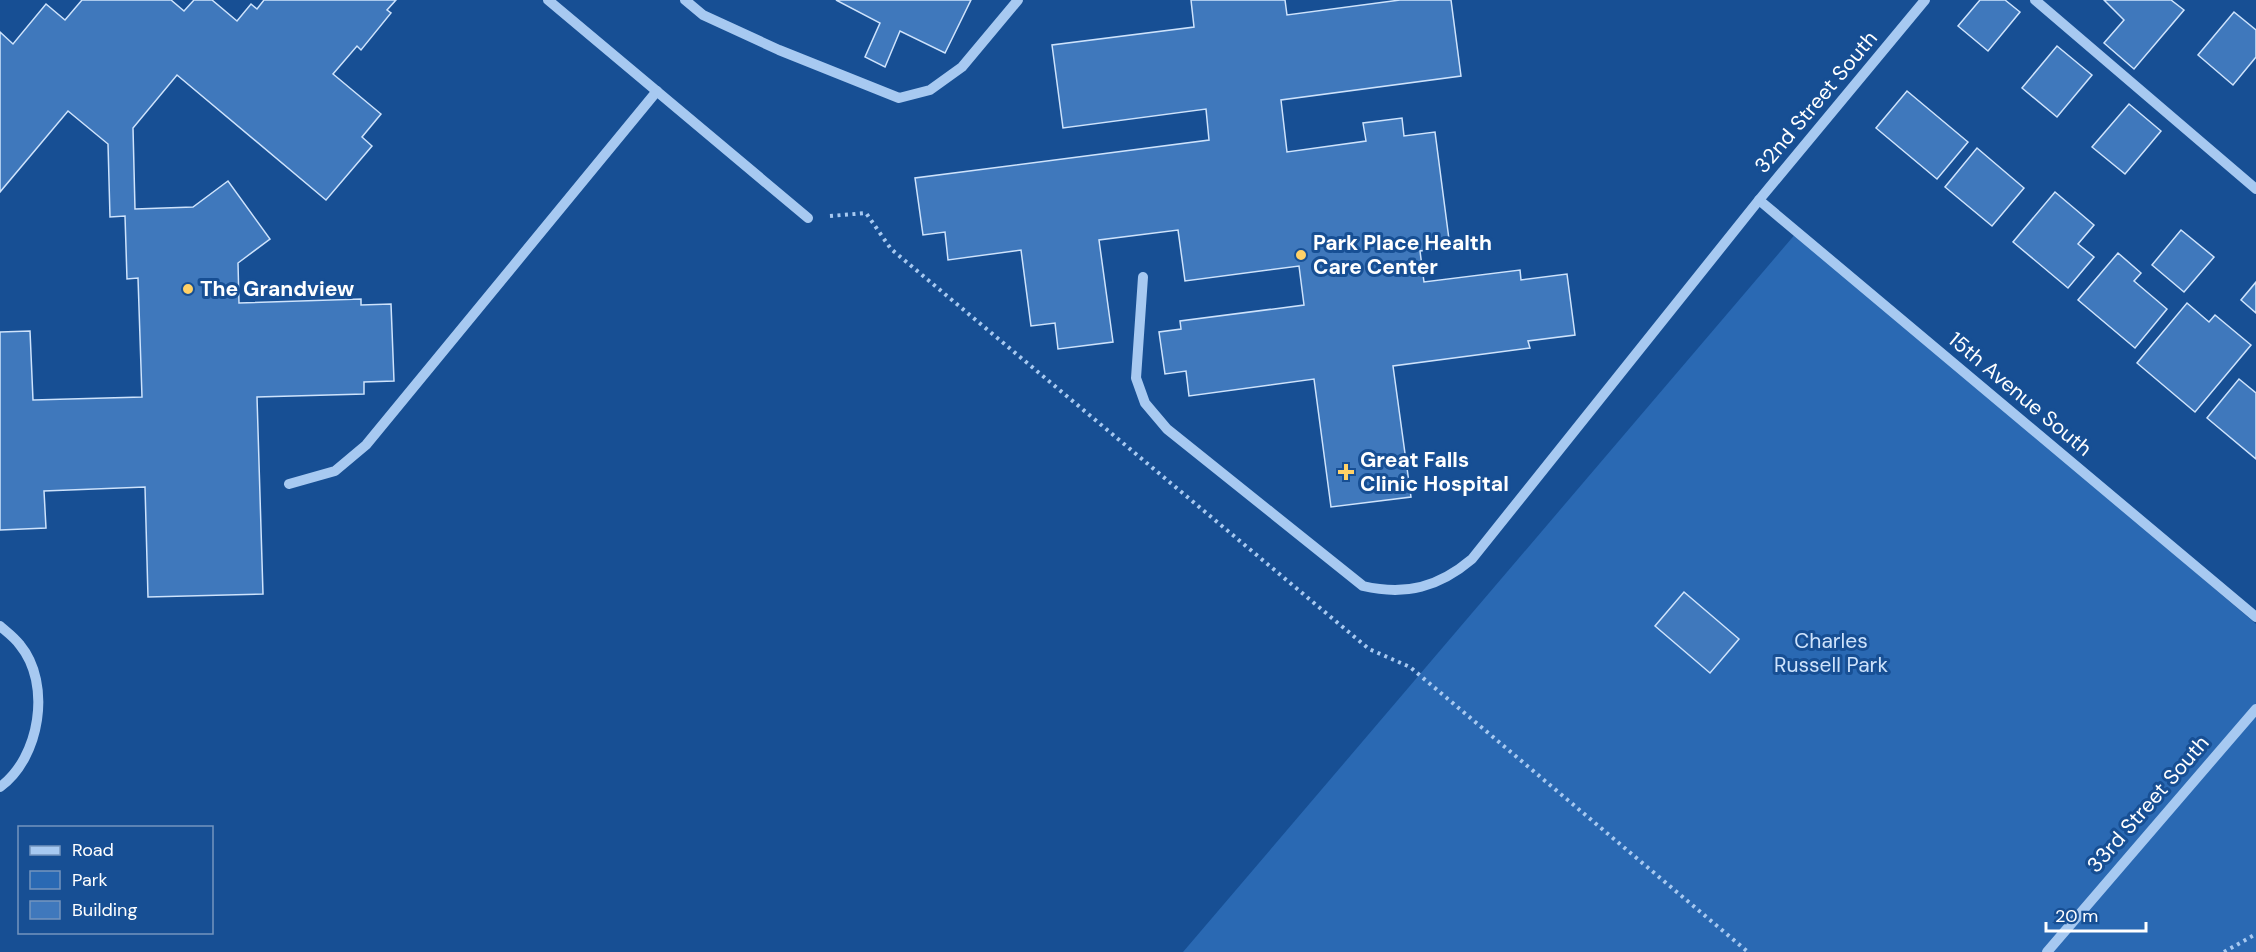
<svg xmlns="http://www.w3.org/2000/svg" width="2256" height="952" viewBox="0 0 2256 952" font-family="'DM Sans',sans-serif">
	<style>
		.green { fill: #2a69b3 }
		.building { fill: #3f78bc; stroke: #cee3fc; stroke-width: 1.5 }
		.lines { fill: none; stroke-linecap: round; stroke-linejoin: round }
		.path { stroke: #a7c9f1; stroke-width: 4; stroke-dasharray: 3 4.5; stroke-linecap: butt }
		.minor { stroke: #a7c9f1; stroke-width: 10 }
		.poi-dot { fill: #ffd167; stroke: #174f94; stroke-width: 2 }
		.labels { text-anchor: middle; dominant-baseline: central; stroke-width: 6; stroke-linejoin: round; paint-order: stroke }
		.street-label { font-size: 21px; fill: #fff; stroke: #174f94 }
		.poi-label { font-size: 21px; font-weight: bold; fill: #fff; stroke: #174f94; text-anchor: start }
		.park-label { font-size: 21px; fill: #cee3fc; stroke: #174f94 }
	</style>
	<rect width="100%" height="100%" fill="#174f94"/>
	<polygon class="green" points="1797,232 2256,624 2256,952 1183,952"/>
	<g class="building">
		<polygon points="82,0 171,0 184,11 194,0 212,0 237,21 251,4 257,9 264,0 396,0 387,10 391,13 361,50 357,46 333,74 381,114 362,137 372,146 326,200 177,75 133,128 135,209 193,207 228,181 270,239 238,263 239,303 361,299 361,305 391,304 394,381 364,382 364,394 257,397 263,594 148,597 145,487 44,491 46,528 0,530 0,332 30,331 33,400 142,397 138,278 127,279 125,216 110,217 108,144 68,111 0,192 0,32 13,44 46,4 65,20"/>
		<polygon points="836,0 971,0 945,53 900,31 885,67 865,57 880,23"/>
		<polygon points="1191,0 1285,0 1287,15 1400,0 1451,0 1461,76 1281,100 1287,152 1366,141 1363,123 1402,118 1404,136 1435,132 1450,247 1420,251 1424,282 1520,270 1521,280 1567,274 1575,335 1528,341 1530,348 1393,366 1411,497 1331,507 1314,379 1189,396 1186,371 1165,374 1159,332 1181,329 1180,321 1304,305 1299,266 1185,281 1178,230 1099,240 1113,342 1058,349 1055,323 1031,326 1021,250 948,260 945,232 923,235 915,178 1209,140 1206,109 1063,128 1052,45 1194,27"/>
		<polygon points="1980,0 2005,0 2020,12 1988,51 1958,26"/>
		<polygon points="2104,0 2171,0 2184,10 2134,69 2104,43 2124,20"/>
		<polygon points="2234,12 2256,30 2256,57 2233,85 2198,55"/>
		<polygon points="2057,46 2092,75 2057,117 2022,88"/>
		<polygon points="1907,91 1968,142 1937,179 1876,128"/>
		<polygon points="2129,104 2161,131 2125,174 2092,147"/>
		<polygon points="1977,148 2024,188 1992,226 1945,187"/>
		<polygon points="2055,192 2094,225 2078,244 2094,257 2068,288 2013,242"/>
		<polygon points="2181,230 2214,257 2184,292 2152,265"/>
		<polygon points="2118,253 2141,273 2134,281 2167,309 2135,348 2078,300"/>
		<polygon points="2256,282 2256,313 2241,300"/>
		<polygon points="2187,303 2209,322 2215,315 2251,345 2195,412 2137,363"/>
		<polygon points="2239,379 2256,393 2256,459 2207,418"/>
		<polygon points="1684,592 1739,639 1710,673 1655,626"/>
	</g>
	<g class="lines">
		<g class="path">
			<polyline points="830,216 866,213 891,249 1369,649 1410,667 1748,952"/>
			<polyline points="2224,952 2256,934"/>
		</g>
		<g class="minor">
			<polyline points="548,0 808,218"/>
			<polyline points="685,0 703,15 779,50 899,98 930,90 962,67 1018,0"/>
			<polyline points="2035,0 2256,189"/>
			<polyline points="1759,200 2256,617"/>
			<path d="M1143,277l-7,101 9,25 22,26 196,157c43,10 76,1 109,-27l287,-359 166,-200"/>
			<polyline points="289,484 335,471 366,445 657,91"/>
			<path d="M0,626c7,6 15,12 20,19 32,39 20,113 -20,142"/>
			<polyline points="2047,952 2256,709"/>
		</g>
	</g>
	<g class="poi-dot">
		<circle cx="1301" cy="255" r="6"/>
		<circle cx="188" cy="289" r="6"/>
		<path d="M1343 463h6v6h6v6h-6v6h-6v-6h-6v-6h6z"/>
	</g>
	<g class="labels">
		<g class="street-label">
			<text transform="translate(1816 102) rotate(-50)">32nd Street South</text>
			<text transform="translate(2020 394) rotate(40)">15th Avenue South</text>
			<text transform="translate(2148 804) rotate(-49)">33rd Street South</text>
		</g>
		<g class="poi-label">
			<text x="1313" y="243">Park Place Health<tspan x="1313" dy="24">Care Center</tspan></text>
			<text x="200" y="289">The Grandview</text>
			<text x="1360" y="460">Great Falls<tspan x="1360" dy="24">Clinic Hospital</tspan></text>
		</g>
		<g class="park-label">
			<text x="1831" y="641">Charles<tspan x="1831" dy="24">Russell Park</tspan></text>
		</g>
	</g>
	<rect x="18" y="826" width="195" height="108" fill="#174f94" stroke="#7495bf" stroke-width="1.5"/>
	<rect x="30" y="846" width="30" height="9" fill="#a7c9f1" stroke="#7495bf" stroke-width="1.5"/>
	<text x="72" y="856" font-size="18" fill="#ffffff">Road</text>
	<rect x="30" y="871" width="30" height="18" fill="#2a69b3" stroke="#7495bf" stroke-width="1.5"/>
	<text x="72" y="886" font-size="18" fill="#ffffff">Park</text>
	<rect x="30" y="901" width="30" height="18" fill="#3f78bc" stroke="#7495bf" stroke-width="1.5"/>
	<text x="72" y="916" font-size="18" fill="#ffffff">Building</text>
	<path d="M2046 922v9h100v-9" fill="none" stroke="#ffffff" stroke-width="3"/>
	<text x="2055" y="922" font-size="18" fill="#ffffff" stroke="#174f94" stroke-width="4.5" paint-order="stroke">20 m</text>
</svg>
